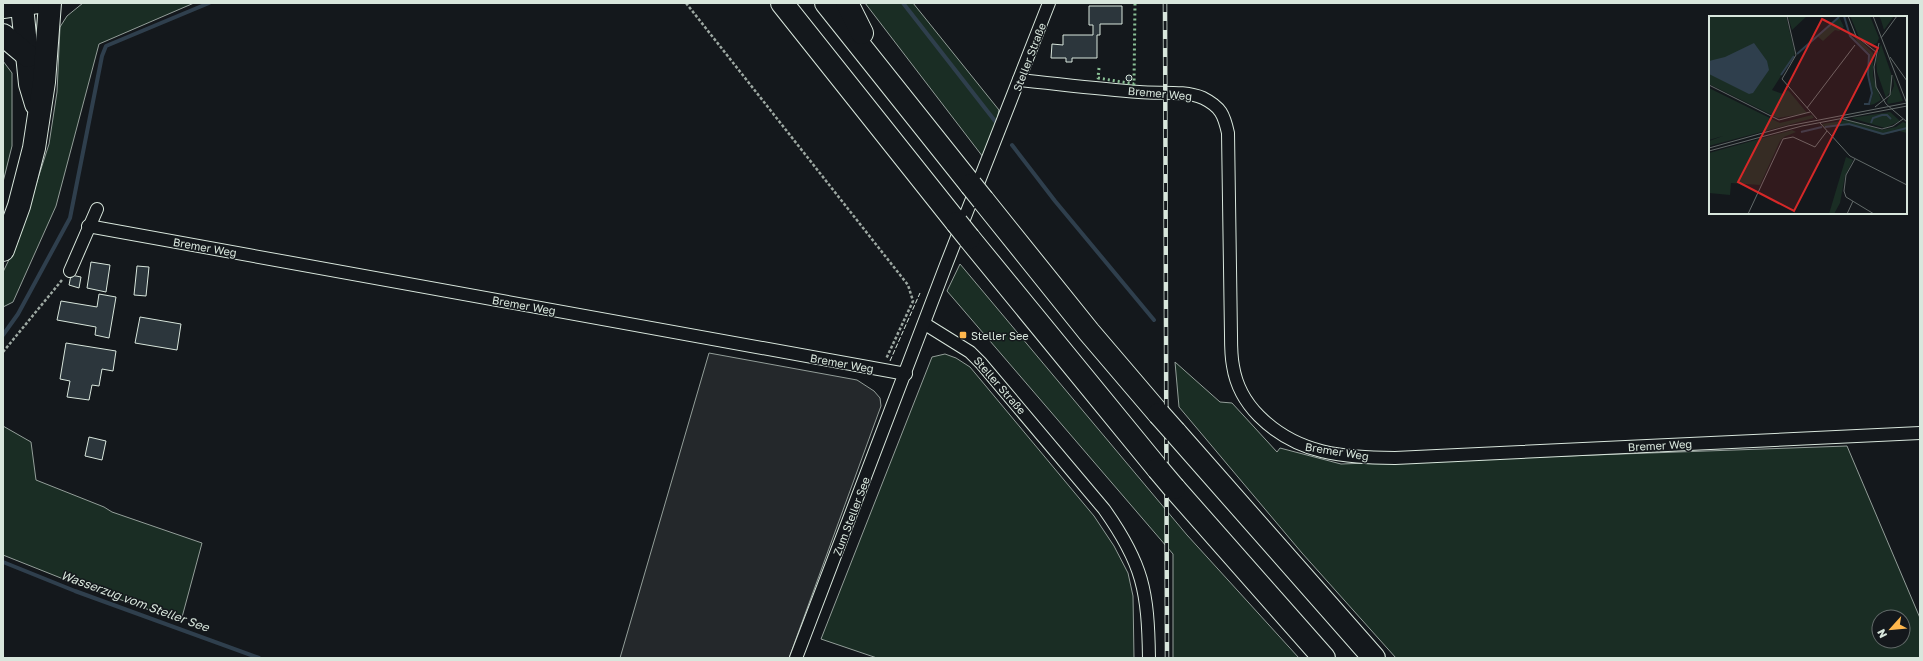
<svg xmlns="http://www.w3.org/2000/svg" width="1923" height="661" viewBox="0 0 1923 661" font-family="'Golos Text',sans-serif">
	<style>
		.green { fill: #1a2d24; stroke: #939e99; fill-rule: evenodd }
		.parking { fill: #24282b; stroke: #939e99 }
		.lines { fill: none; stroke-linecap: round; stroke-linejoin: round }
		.stream { stroke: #2f3f4d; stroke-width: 4 }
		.building { fill: #2c363c; stroke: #d8e6dc }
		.street-casing { stroke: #d8e6dc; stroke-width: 14 }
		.primary-casing { stroke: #d8e6dc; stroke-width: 22 }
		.highway-casing { stroke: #d8e6dc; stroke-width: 24 }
		.path { stroke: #9da8a2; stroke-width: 2.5; stroke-dasharray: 3 2; stroke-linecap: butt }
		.street { stroke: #14181c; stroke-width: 12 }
		.primary { stroke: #14181c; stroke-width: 20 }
		.highway { stroke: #14181c; stroke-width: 22 }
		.rail-casing { stroke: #d8e6dc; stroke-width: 4.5 }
		.rail { stroke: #14181c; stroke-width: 3; stroke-dasharray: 9; stroke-linecap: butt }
		.highway-bridge-casing { stroke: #d8e6dc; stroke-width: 24; stroke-linecap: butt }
		.highway-bridge { stroke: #14181c; stroke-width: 22 }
		.hedge { stroke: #8ac095; stroke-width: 3; stroke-dasharray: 2 3; stroke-linecap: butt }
		.fence { stroke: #d8e6dc; stroke-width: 1; stroke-dasharray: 5 2; stroke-linecap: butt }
		.poi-dot { fill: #ffb74d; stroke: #14181c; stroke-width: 1.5 }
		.labels { text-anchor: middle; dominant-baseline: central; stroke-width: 3; stroke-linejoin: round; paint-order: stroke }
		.street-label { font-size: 11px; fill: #d8e6dc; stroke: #14181c }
		.poi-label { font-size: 11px; fill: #d8e6dc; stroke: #14181c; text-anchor: start }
		.water-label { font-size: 12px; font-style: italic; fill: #d8e6dc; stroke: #14181c }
		.inset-river { fill: none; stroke: #2f3f4d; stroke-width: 2 }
		.inset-road { fill: none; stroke: #626a69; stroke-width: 1 }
		.view { fill: #d62828; fill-opacity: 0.15; stroke: #d62828; stroke-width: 2 }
		.inset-edge { fill: none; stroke: #d8e6dc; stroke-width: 2 }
	</style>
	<rect width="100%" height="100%" fill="#14181c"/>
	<g class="green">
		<polygon points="83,3 194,3 99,44 56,206 13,302 3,307 3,272 18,241 49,144 57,92 60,27 67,16"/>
		<polygon points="865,3 913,3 999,110 995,130 983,157"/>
		<polygon points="3,61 12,73 12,146 3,182"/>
		<polygon points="960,264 1187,535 1299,658 1173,658 1173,554 947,291"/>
		<polygon points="945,354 956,358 970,367 1094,516 1114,546 1128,573 1133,596 1134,658 877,658 821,639 932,357"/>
		<path d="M1175,362l45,40 12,1 45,49 3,-4 61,16 506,-18 73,172v40h-524l-94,-105 -123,-146zM1879,617h24v24h-24z"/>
		<polygon points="3,426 31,442 36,480 104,507 112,512 202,543 181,621 76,584 3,555"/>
	</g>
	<polygon class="parking" points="709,353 857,380 874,391 880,398 881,406 789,658 620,658"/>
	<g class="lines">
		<g class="stream">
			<polyline points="903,3 995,121"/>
			<polyline points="1012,145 1055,201 1154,320"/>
			<polyline points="3,335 18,314 70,218 102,56 106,46 209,3"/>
			<polyline points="3,562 75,591 259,658"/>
		</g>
	</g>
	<g class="building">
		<polygon points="1089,6 1122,6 1122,24 1100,24 1100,35 1097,35 1097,58 1072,58 1072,62 1066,62 1066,58 1051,58 1052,44 1063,45 1063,35 1093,35 1093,25 1089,25"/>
		<circle cx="1129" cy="78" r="3"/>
		<polygon points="91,262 110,265 106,292 87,288"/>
		<polygon points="137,266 149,267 146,296 134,295"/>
		<polygon points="71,275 81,277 79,288 69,285"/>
		<polygon points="99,294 116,297 109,338 95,335 96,327 57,320 61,301 97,307"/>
		<polygon points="140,317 181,324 177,350 135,343"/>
		<polygon points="66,343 116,351 113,371 102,369 99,386 92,385 89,400 67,397 70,381 60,379"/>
		<polygon points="89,437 106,441 102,460 85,456"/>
	</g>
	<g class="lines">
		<g class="street-casing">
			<g id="street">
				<path d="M1019,80c40,4 80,9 120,12 20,2 45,-2 64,6 18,9 21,17 25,35l3,202c0,10 0,21 2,31 3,19 13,37 26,50 39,39 84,41 136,42l525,-25"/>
				<polyline points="88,226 906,374"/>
				<polyline points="70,271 97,209"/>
				<path d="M925,324l45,28 11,11 123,146c39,55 44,82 45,149"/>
				<polyline points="796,658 946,265 1049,3"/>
			</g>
		</g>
		<g class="primary-casing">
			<polyline id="primary" points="3,8 38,3"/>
		</g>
		<g class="highway-casing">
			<g id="highway">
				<polyline points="782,3 957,223"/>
				<polyline points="826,3 971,185"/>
				<polyline points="847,3 862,33"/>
				<polyline points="22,6 30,84 36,104"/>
				<polyline points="3,35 28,56"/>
				<polyline points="983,200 1089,332 1159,414"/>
				<polyline points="969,238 1158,469"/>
				<polyline points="3,250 19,206 34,148 44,82 50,3"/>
				<polyline points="1175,432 1374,658"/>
				<polyline points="1174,488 1324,658"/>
			</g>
		</g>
		<g class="path">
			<polyline points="686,3 908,285 913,301 886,359"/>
			<polyline points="3,352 62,280"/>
		</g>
		<use href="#street" class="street"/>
		<use href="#primary" class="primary"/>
		<use href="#highway" class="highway"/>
		<g class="rail-casing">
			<polyline id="rail" points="1165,3 1167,658"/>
		</g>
		<use href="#rail" class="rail"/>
		<g class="highway-bridge-casing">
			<g id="highway-bridge">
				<polyline points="971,185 983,200"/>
				<polyline points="957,223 969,238"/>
				<polyline points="1159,414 1175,432"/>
				<polyline points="1158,469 1174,488"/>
			</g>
		</g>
		<use href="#highway-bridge" class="highway-bridge"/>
		<polyline class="hedge" points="1099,68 1098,78 1134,84 1135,3"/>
		<polyline class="fence" points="890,361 920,293"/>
	</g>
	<rect class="poi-dot" x="959" y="331" width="8" height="8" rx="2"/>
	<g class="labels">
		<g class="street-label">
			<text transform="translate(1029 57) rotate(-69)">Steller Straße</text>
			<text transform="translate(1160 93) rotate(5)">Bremer Weg</text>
			<text transform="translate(205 247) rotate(10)">Bremer Weg</text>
			<text transform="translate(524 305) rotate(10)">Bremer Weg</text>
			<text transform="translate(842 363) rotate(10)">Bremer Weg</text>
			<text transform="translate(1000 385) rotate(49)">Steller Straße</text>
			<text transform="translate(1660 445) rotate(-3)">Bremer Weg</text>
			<text transform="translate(1337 451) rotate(9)">Bremer Weg</text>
			<text transform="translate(851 516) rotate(-69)">Zum Steller See</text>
		</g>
		<g class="poi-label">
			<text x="971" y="335">Steller See</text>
		</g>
		<g class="water-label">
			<text transform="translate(135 601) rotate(20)">Wasserzug vom Steller See</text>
		</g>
	</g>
	<g transform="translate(1709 16)">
		<rect width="198" height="198" fill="#14181c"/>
		<path d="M0,0h77l9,38 -23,36 11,4 5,-4 19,23 -29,5 -69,-34zM79,0h19l-15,14zM141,0h20l9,22 -2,5 -6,2 -12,-8zM170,0h15l-10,14 -3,-10zM130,1l5,10 -5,4 -4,-1 -12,11 -6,-5zM143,16l21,21v23l8,24 -7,4 -4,1 3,-12 -4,-18 1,-21 -12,-11zM172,28l11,32 -1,14 -5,8 -9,-26 -1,-12zM184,59l10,26 -15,3 -1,-3 7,-15zM0,72l71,35 32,-8 2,3 -105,28v-5l14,-5 -14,4zM181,96l10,9 -15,7 -34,-10zM139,104l34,10 14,-3 7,-5 4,2v9l-8,-2 -17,4 -33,-11 -24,4 -3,-4zM83,114l4,2 -12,5 -4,4 -20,44 -29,-2 -1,12 -21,-2v-40zM137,141l7,3 -8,16 -5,27 -6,11h-5z" fill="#1a2d24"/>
		<path d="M45,27l13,18 2,9 -16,23 -4,1 -40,-20v-13l16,-4z" fill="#2f3f4d"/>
		<path class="inset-river" d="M135,0l6,20 19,19 -1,20 4,18 -3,11h-5M88,38l42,-37M72,59l13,-19M162,107l2,-5 9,-3h5l4,4M116,111l24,-3 34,10 24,-6M92,116l21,-5"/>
		<path class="inset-road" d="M78,0l9,39 -14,24 35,40M139,0l8,20 20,16M164,0l34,88M172,22l16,-22M170,27l-5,24 2,20 10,17 21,18M181,41l17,24M0,69l70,35 31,-8M166,91l15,-12 2,-20M98,92l48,-63M134,103l39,10 11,-3 10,-7M111,107l30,33 57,29M0,132l79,-22 119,-23M0,135l93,-25 105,-20M146,143l-9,16 -2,16 2,6 28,17M39,198l35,-75 10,-2 22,10 12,-16M138,198l6,-13"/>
		<path class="view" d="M113,3l56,29 -84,163 -56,-29z"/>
		<rect width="198" height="198" class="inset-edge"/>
	</g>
	<rect width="1923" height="661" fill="none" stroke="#d8e6dc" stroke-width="8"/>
	<g transform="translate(1891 629) rotate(243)"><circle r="19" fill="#14181c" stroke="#626a69"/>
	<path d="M0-3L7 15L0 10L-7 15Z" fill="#ffb74d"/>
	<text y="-6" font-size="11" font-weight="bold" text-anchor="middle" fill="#d8e6dc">N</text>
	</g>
</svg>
